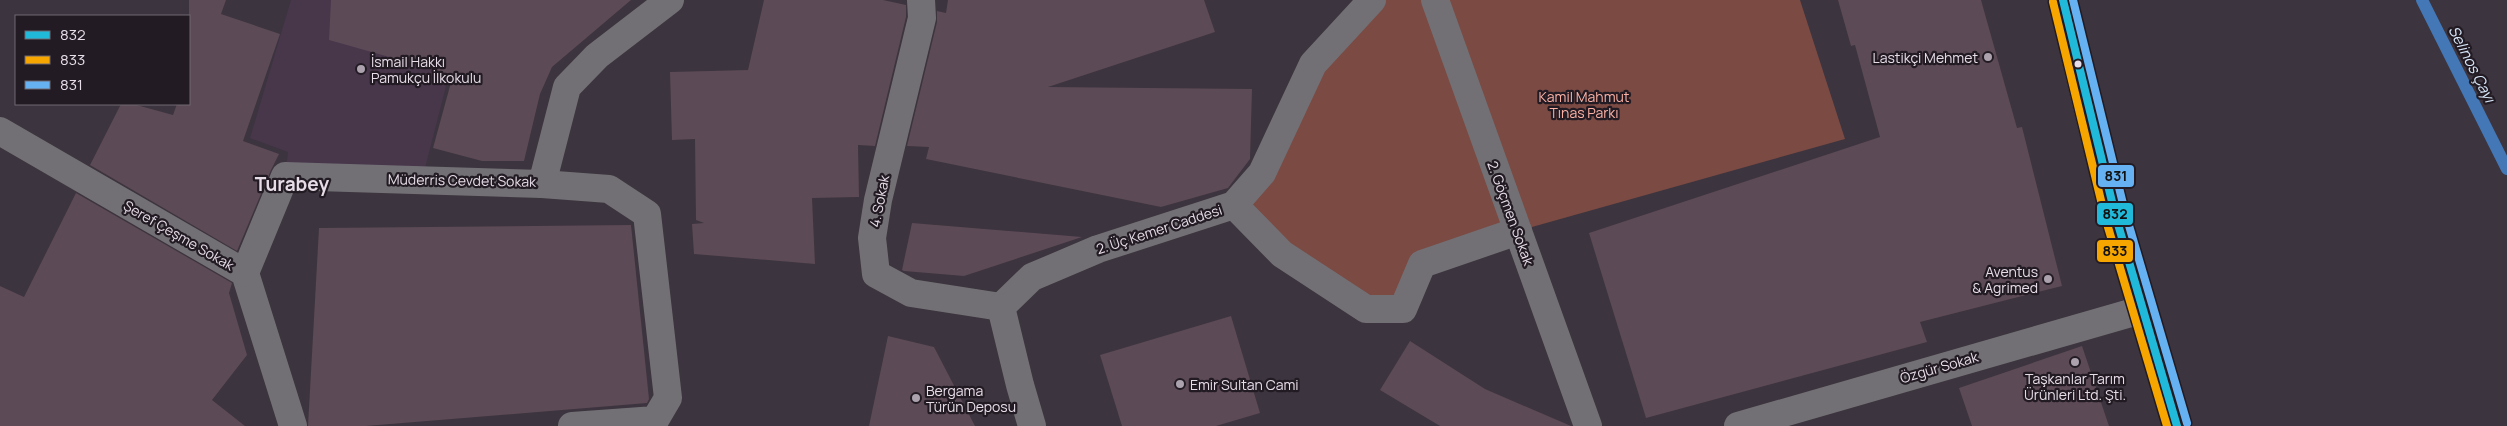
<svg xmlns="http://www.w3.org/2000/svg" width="2507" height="426" viewBox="0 0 2507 426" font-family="Manrope,sans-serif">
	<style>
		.built { fill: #48364b }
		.green { fill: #7a4a43 }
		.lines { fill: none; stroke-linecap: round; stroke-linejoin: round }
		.stream { stroke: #4377b6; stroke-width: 12 }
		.building { fill: #5c4a56 }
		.minor { stroke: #727075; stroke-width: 28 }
		.secondary { stroke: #76737a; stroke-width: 28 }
		.bus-1-casing { stroke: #221b23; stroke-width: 11 }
		.bus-2-casing { stroke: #221b23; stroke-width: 11 }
		.bus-3-casing { stroke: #221b23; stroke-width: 11 }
		.bus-1 { stroke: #20b9da; stroke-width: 8 }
		.bus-2 { stroke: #f7a600; stroke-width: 8 }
		.bus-3 { stroke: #66b1f2; stroke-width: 8 }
		.poi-dot { fill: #aba2ad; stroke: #221b23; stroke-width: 2 }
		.bus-dot { fill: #e7dde9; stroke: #221b23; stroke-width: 2 }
		.labels { text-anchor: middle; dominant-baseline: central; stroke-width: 4.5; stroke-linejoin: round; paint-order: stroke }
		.poi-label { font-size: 14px; fill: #e7dde9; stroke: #221b23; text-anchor: start }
		.park-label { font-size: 14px; fill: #fcb1a5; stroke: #221b23 }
		.street-label { font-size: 14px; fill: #e7dde9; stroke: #221b23 }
		.water-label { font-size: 15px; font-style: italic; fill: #d6e5f8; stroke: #221b23 }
		.district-label { font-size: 19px; font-weight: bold; fill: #e7dde9; stroke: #221b23 }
		.line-badge { stroke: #221b23; stroke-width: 2 }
		.pale-badge-label { font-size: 14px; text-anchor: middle; font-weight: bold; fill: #111 }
	</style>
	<rect width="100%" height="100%" fill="#3c343e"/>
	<polygon class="built" points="291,0 468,0 422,180 285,176 288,152 250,138"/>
	<polygon class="green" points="1372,0 1800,0 1845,139 1518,231 1422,264 1403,309 1366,309 1234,205 1313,64"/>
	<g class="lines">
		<polyline class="stream" points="2422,0 2507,169"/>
	</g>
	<g class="building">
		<polygon points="189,0 226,0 221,14 280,34 243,141 279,154 271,170 237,251 90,165 121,104 133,104 173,115 177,104 189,104"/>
		<polygon points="331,0 631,0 552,67 540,94 524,161 482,161 433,148 453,75 329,40"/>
		<polygon points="764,0 883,0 906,5 906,17 875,146 858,145 859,197 812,198 815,264 694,254 692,224 704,223 696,220 695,139 672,140 670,72 748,70"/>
		<polygon points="948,0 1204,0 1215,32 1048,87 1252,89 1250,159 1228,188 1161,207 926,159 929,147 907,146 937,22 937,11 946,13"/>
		<polygon points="1838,0 1981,0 2017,128 2022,127 2062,286 1920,322 1927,342 1646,418 1589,233 1880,137 1855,45 1851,46"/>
		<polygon points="76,193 232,283 229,293 247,355 212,400 245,426 0,426 0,286 24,297"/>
		<polygon points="912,223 1082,237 964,276 904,271 902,270"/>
		<polygon points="631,225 649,399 647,403 366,426 308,426 319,228"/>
		<polygon points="1231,316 1260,413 1216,426 1122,426 1100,355"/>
		<polygon points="888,336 934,347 975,426 869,426"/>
		<polygon points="1410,341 1485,389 1571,426 1440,426 1380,390"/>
		<polygon points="2082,346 2109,426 1972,426 1959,388"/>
	</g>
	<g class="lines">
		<g class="minor">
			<polyline points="921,0 922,18 878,200 872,238 876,274 911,293 1001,307"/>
			<polyline points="1435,0 1588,426"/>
			<polyline points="0,131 245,273 293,426"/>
			<polyline points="542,184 609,189 647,214 668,398 655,420 572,426"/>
			<polyline points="1234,205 1282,254 1366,309 1403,309 1422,264 1518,231"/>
			<polyline points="245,273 285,176 542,184 567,87 597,56 670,0"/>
			<polyline points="1001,307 1032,277 1098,249 1234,205 1262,173 1313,64 1372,0"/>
			<polyline points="1001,307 1020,385 1032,426"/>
			<polyline points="1738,426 2141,310"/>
		</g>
		<path class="secondary" d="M2063,0c30,144 71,286 114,426"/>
		<g class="bus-1-casing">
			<polyline id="bus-1" points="2063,0 2115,214 2177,426"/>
		</g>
		<g class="bus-2-casing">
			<polyline id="bus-2" points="2053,2 2105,217 2167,426"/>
		</g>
		<g class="bus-3-casing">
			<polyline id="bus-3" points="2073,0 2125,212 2187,423"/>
		</g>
		<use href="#bus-1" class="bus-1"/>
		<use href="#bus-2" class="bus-2"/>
		<use href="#bus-3" class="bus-3"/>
	</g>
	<g class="poi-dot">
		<circle cx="1988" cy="57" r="5"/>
		<circle cx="361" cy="69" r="5"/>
		<circle cx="2048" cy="279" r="5"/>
		<circle cx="2075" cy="362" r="5"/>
		<circle cx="1180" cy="384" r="5"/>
		<circle cx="916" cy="398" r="5"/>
	</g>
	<circle class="bus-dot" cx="2078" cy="64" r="4.5"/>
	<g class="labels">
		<g class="poi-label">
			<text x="1978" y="57" text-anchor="end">Lastikçi Mehmet</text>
			<text x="371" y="61">İsmail Hakkı<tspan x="371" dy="16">Pamukçu İlkokulu</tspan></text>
			<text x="2038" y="271" text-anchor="end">Aventus<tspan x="2038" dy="16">&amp; Agrimed</tspan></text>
			<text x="2075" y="378" text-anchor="middle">Taşkanlar Tarım<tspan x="2075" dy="16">Ürünleri Ltd. Şti.</tspan></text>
			<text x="1190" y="384">Emir Sultan Cami</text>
			<text x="926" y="390">Bergama<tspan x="926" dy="16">Türün Deposu</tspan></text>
		</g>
		<g class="park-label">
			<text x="1584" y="96">Kamil Mahmut<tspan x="1584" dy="16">Tınas Parkı</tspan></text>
		</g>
		<g class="street-label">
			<text transform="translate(462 180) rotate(1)">Müderris Cevdet Sokak</text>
			<text transform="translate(879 201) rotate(-79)">4. Sokak</text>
			<text transform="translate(1511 213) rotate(70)">2. Göçmen Sokak</text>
			<text transform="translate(1159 229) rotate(-18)">2. Üç Kemer Caddesi</text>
			<text transform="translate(179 235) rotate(30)">Şeref Çeşme Sokak</text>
			<text transform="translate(1939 367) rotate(-16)">Özgür Sokak</text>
		</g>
		<g class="water-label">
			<text transform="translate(2472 64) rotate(63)">Selinos Çayı</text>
		</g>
		<g class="district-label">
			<text x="292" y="184">Turabey</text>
		</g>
	</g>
	<g class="line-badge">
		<rect x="2097" y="164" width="38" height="24" rx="5" fill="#66b1f2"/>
		<rect x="2096" y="202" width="38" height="24" rx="5" fill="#20b9da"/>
		<rect x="2096" y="239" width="38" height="24" rx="5" fill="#f7a600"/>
	</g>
	<g class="pale-badge-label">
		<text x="2116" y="181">831</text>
		<text x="2115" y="219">832</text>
		<text x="2115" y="256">833</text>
	</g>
	<rect x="15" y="15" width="175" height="90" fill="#221b23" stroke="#716972"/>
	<rect x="25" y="31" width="25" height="8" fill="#20b9da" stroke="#716972"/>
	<text x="60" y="40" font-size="15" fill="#e7dde9">832</text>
	<rect x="25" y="56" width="25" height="8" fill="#f7a600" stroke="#716972"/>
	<text x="60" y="65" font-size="15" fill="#e7dde9">833</text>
	<rect x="25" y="81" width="25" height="8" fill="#66b1f2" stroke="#716972"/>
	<text x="60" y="90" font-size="15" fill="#e7dde9">831</text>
</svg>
